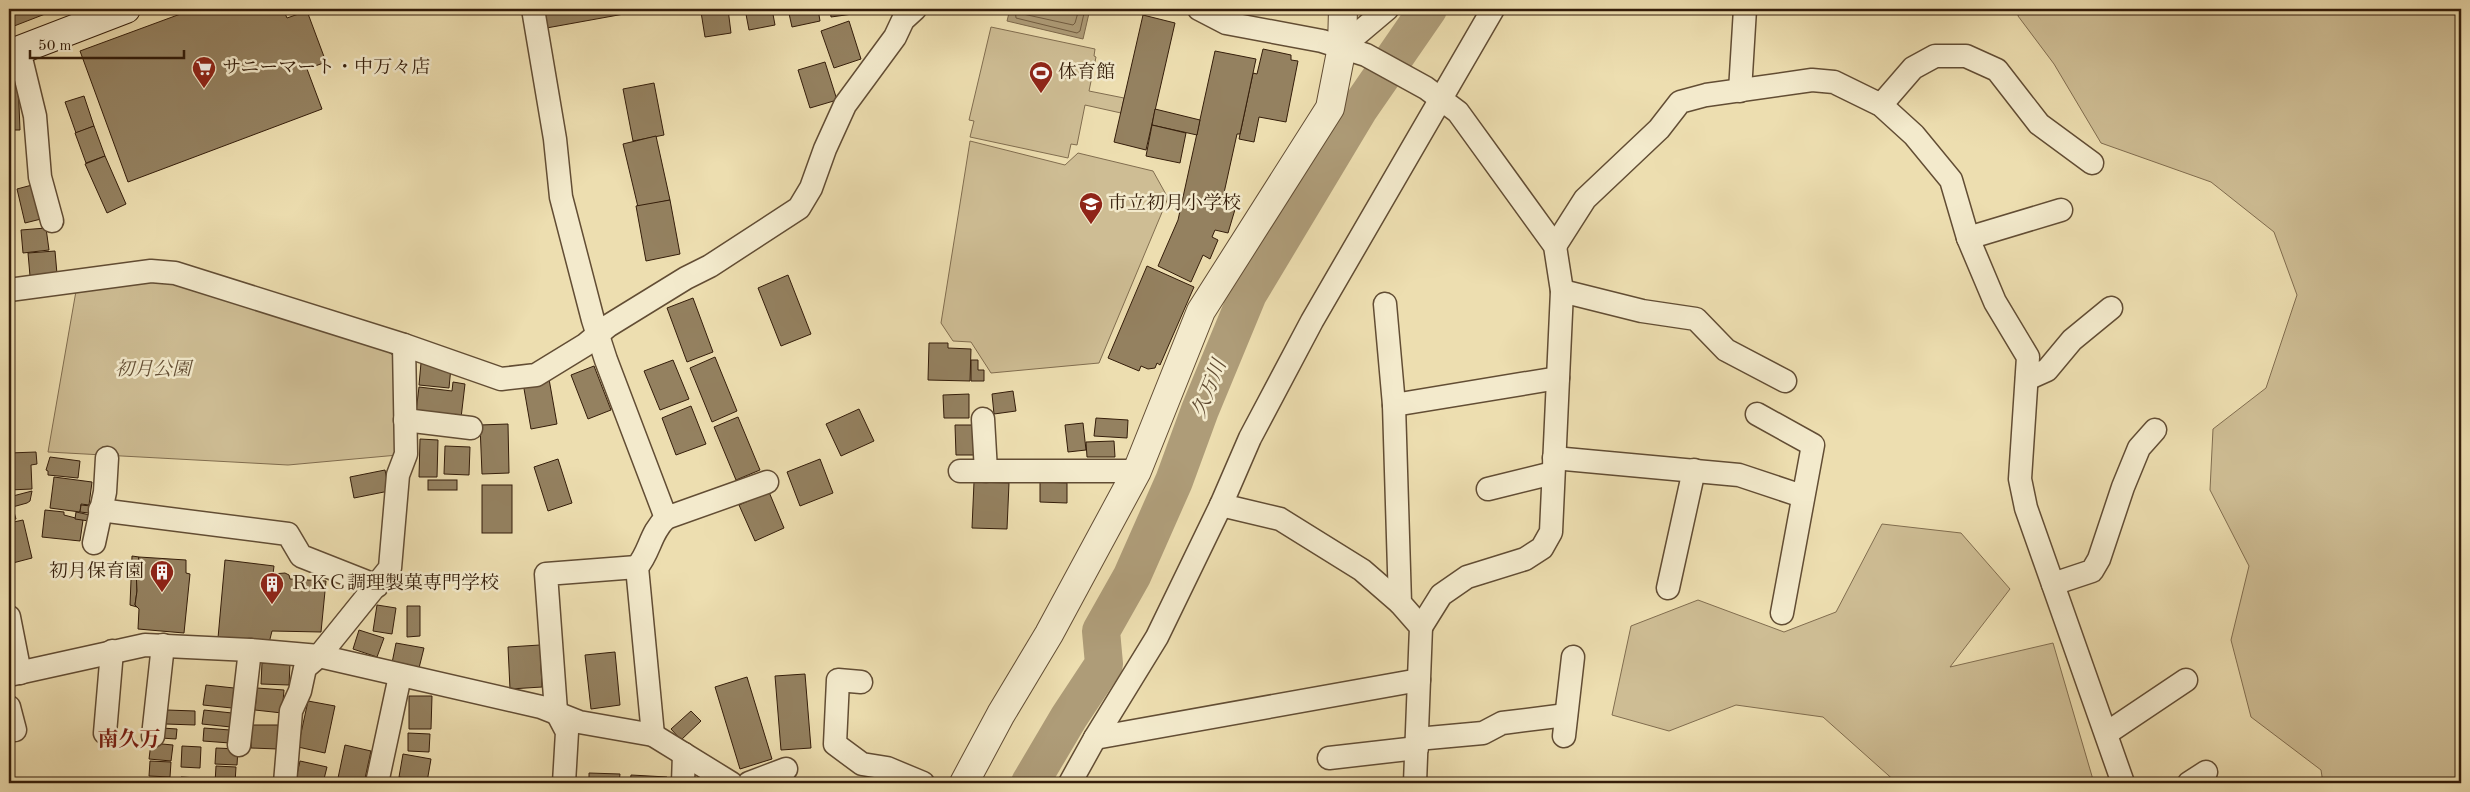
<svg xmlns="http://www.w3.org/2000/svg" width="2470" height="792" viewBox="0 0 2470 792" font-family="'Old Standard TT','Noto Serif JP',serif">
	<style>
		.green { fill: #cebd94; stroke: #816d4f }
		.water { fill: #ae9c78; stroke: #7d694c }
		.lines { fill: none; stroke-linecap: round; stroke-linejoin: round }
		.shore { stroke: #715c41; stroke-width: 1 }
		.river { stroke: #ae9c78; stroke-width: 38 }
		.building { fill: #948160; stroke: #341d0a }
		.minor-casing { stroke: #624d34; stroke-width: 25 }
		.tertiary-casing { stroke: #624d34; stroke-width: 30 }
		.secondary-casing { stroke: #341d0a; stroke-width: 30 }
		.minor { stroke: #f3eacc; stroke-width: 22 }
		.tertiary { stroke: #f3eacc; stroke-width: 28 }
		.secondary { stroke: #f3eacc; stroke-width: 28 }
		.labels { text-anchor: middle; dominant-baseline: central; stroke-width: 5; stroke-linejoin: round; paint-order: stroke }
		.poi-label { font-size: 19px; fill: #341d0a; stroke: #f3eacc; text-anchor: start }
		.park-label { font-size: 19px; font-style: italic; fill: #624d33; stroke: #f3eacc }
		.water-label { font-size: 20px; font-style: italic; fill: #5f4930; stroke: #f3eacc }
		.quarter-label { font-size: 21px; font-weight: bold; fill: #7a1f14; stroke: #f3eacc }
	</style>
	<rect width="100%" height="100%" fill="#eddeb0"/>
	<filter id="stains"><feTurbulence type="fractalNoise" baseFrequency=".004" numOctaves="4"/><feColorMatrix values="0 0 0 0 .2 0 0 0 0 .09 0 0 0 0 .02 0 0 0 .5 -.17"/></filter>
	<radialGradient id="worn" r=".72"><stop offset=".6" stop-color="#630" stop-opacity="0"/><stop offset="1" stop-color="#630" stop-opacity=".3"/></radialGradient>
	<g class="green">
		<polygon points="2019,9 2461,9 2461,783 2323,783 2321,770 2251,717 2231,640 2249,566 2210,490 2213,429 2266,388 2297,295 2274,232 2211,182 2101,143 2054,64 2018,16"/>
		<polygon points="991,27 1095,49 1094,56 1096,57 1089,91 1124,98 1121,113 1085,105 1077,145 1071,144 1068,158 970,137 974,121 969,120"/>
		<polygon points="970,141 1065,165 1078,153 1153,171 1168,198 1099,363 991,373 971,342 953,341 941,323"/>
		<polygon points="145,281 175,283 384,348 398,360 398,455 288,465 48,452 76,291"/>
		<polygon points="1882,524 1961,533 2010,589 1950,667 2053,643 2094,783 1897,783 1823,717 1736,705 1669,731 1612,715 1631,626 1698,600 1784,632 1836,612"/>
	</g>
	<polygon class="water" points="1010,9 1090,9 1083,39 1007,21"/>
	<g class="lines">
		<g class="shore">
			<polyline points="1015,9 1016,18 1077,33 1080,31 1085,9"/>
			<polyline points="1021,9 1023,14 1073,25 1075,23 1079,9"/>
		</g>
		<polyline class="river" points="1030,783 1069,717 1104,664 1101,631 1132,576 1174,481 1200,410 1248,294 1359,109 1428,9"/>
	</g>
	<g class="building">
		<polygon points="9,9 58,9 9,28"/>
		<polygon points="194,9 283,9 287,18 307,11 326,62 307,69 322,109 128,182 80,51"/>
		<polygon points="537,9 635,9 635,12 541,29"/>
		<polygon points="728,9 731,33 705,37 701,12"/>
		<polygon points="745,9 772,9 775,25 749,30"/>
		<polygon points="788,9 818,9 820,21 792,27"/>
		<polygon points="830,9 866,9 867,12 831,17"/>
		<polygon points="1143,15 1175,23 1146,150 1114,142"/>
		<polygon points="849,21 861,59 834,68 821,31"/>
		<polygon points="1263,49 1291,55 1291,60 1298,61 1286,122 1259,117 1254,142 1239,139 1253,73 1257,74"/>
		<polygon points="1215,51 1256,59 1240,134 1237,134 1222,202 1236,206 1228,233 1215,230 1212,237 1218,240 1210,259 1203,255 1191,282 1158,266 1178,220"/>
		<polygon points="825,62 837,100 810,108 798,70"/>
		<polygon points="9,80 18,80 20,130 9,130"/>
		<polygon points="654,83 664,135 633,141 623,89"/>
		<polygon points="84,96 94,126 76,133 65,102"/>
		<polygon points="1155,109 1200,120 1197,135 1152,125"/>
		<polygon points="1152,125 1186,133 1180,163 1146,156"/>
		<polygon points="94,126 105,156 86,163 75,133"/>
		<polygon points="656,136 670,200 638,207 623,144"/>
		<polygon points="105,156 126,204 107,213 85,164"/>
		<polygon points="32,185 41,219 25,223 17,189"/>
		<polygon points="670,200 680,254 646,261 636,206"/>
		<polygon points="46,228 49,250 23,253 21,230"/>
		<polygon points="55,251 57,274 30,276 28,253"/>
		<polygon points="1147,266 1194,287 1160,365 1157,363 1155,368 1148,369 1141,366 1139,371 1108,358"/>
		<polygon points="788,275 811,334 781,346 758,288"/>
		<polygon points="693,298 713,352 687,362 667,308"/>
		<polygon points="929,343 948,343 948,348 971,349 970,381 928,380"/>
		<polygon points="715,357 737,411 712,422 690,368"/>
		<polygon points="673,360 689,399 660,410 644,371"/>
		<polygon points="971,360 978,360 978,370 984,370 984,381 971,381"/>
		<polygon points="421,363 451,367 449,388 419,385"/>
		<polygon points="594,366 611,410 588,419 571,375"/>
		<polygon points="549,379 557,424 531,429 523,383"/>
		<polygon points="453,382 465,384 461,418 416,412 419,387 452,391"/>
		<polygon points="1013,391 1016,411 994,414 992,394"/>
		<polygon points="969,394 969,418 944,418 943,395"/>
		<polygon points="691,406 706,444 676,455 662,418"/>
		<polygon points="859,409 874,441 841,456 826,424"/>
		<polygon points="738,417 760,470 736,480 714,427"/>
		<polygon points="1096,418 1128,420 1127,438 1094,436"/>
		<polygon points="1083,423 1086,450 1068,452 1065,425"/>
		<polygon points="508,424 509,473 482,474 480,425"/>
		<polygon points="955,425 974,425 975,455 956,455"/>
		<polygon points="420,439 438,440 437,477 419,477"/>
		<polygon points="1114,441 1115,457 1087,457 1086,442"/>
		<polygon points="445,446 470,447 469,475 444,474"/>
		<polygon points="36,452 37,464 31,465 32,489 9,490 9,453"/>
		<polygon points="50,457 80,461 78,478 48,475 48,471 46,470"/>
		<polygon points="558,459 572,503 548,511 534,467"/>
		<polygon points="820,459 833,493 800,506 787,472"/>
		<polygon points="385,470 389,491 354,498 350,477"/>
		<polygon points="54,477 92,482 89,505 81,504 80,512 50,508"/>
		<rect x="428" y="480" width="29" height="10"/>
		<polygon points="974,482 1009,483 1007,529 972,528"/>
		<polygon points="1040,482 1067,483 1067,503 1040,502"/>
		<rect x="482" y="485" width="30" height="48"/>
		<polygon points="32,491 30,501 27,503 9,508 9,497"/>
		<polygon points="769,492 784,528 755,541 739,505"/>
		<polygon points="81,505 91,506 89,513 80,512"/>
		<polygon points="45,510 64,512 64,515 83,520 80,541 42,537"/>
		<polygon points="14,512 16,519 12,520 10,513"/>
		<polygon points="76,512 90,515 89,521 75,519"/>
		<polygon points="23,520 32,558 9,564 9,523"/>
		<polygon points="132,556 139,557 136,570 137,591 135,605 137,607 130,605"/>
		<polygon points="139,557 186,560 186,573 190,574 184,633 138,629 139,609 135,605 137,591 136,570"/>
		<polygon points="225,560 274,566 273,574 285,573 289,575 290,579 326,581 321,632 272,631 269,643 218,638"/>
		<polygon points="377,605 396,608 392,634 373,631"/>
		<polygon points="407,606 420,606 420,636 407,637"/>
		<polygon points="359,630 384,638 377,657 353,649"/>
		<polygon points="396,643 424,648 419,668 392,663"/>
		<polygon points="540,645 542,687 510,689 508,647"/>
		<polygon points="615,652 620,705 591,709 585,655"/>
		<polygon points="262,663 290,664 289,685 261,684"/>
		<polygon points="805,674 811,748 781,750 775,676"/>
		<polygon points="747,677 772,759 740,769 715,687"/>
		<polygon points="206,685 234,688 232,708 203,705"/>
		<polygon points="257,688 284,690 282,713 255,710"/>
		<polygon points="409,696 432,696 431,729 409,729"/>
		<polygon points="308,701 335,706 325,753 298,747"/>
		<polygon points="167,710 195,711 195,725 166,724"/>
		<polygon points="204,710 232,713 231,727 202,724"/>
		<polygon points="691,711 701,721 681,740 671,729"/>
		<polygon points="252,725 278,725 278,749 251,748"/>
		<polygon points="162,728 177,729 176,739 161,738"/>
		<polygon points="204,728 230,730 230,743 203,741"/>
		<polygon points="408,733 430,734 429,752 408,751"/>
		<polygon points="151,743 173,745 171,761 149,759"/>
		<polygon points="345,745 371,751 364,783 338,778"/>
		<polygon points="182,746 201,747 200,768 181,767"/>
		<polygon points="216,748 238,749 237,765 215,764"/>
		<polygon points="403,754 431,759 427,782 399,777"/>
		<polygon points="150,761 171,762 170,777 149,776"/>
		<polygon points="300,761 327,767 323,783 295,783"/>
		<polygon points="216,766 236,767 235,783 215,783"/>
		<polygon points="589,773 620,774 619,783 589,783"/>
		<polygon points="631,775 667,777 667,783 630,783"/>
		<polygon points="181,777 198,778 198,783 180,783"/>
		<polygon points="149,778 169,779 169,783 148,783"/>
	</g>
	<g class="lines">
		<g class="minor-casing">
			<g id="minor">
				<polyline points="533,9 555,139 561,197 593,320 606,360 666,518 767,482"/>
				<polyline points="1199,9 1226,23 1322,41 1366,55 1426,88 1458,112 1555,246 1562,291 1551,532 1542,548 1525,559 1467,577 1441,595 1421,627"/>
				<polyline points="1342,47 1387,9"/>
				<polyline points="19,50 35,116 40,177 52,221"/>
				<polyline points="1740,91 1745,9"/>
				<polyline points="1881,105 1913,68 1935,56 1966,56 1997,70 2039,124 2092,163"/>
				<polyline points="1968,238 2061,210"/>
				<polyline points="1555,246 1585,199 1659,129 1680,102 1706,95 1812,80 1834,82 1881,105 1914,135 1951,180 1968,238 1995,302 2028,357 2020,479 2026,508 2123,783"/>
				<polyline points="9,290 151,271 175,273 404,345 501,379 536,375 585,345 608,326 686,278 710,266 799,208 811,188 825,149 845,105 895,37 903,20 915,9"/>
				<polyline points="1562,291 1642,311 1696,319 1726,350 1785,381"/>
				<polyline points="1385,304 1394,405 1400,603 1421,627 1415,783"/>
				<polyline points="2027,379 2047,370 2072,340 2111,308"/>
				<polyline points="1394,405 1558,378"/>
				<polyline points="1757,414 1813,445 1782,613"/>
				<polyline points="983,419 986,471"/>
				<polyline points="405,420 471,428"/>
				<polyline points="1554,458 1739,475 1802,496"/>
				<polyline points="960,471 1137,471"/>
				<polyline points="1488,489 1553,473"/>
				<polyline points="1221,505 1280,519 1362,570 1400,603"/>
				<polyline points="100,510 288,534 301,556 377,586"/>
				<polyline points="94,543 105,492 107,458"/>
				<polyline points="2053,584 2092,571 2099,559 2123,487 2139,448 2155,430"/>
				<polyline points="1668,588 1694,470"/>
				<polyline points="9,617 20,673"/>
				<polyline points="9,675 145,645 250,650 319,656 541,707 579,722 653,735 731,783"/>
				<polyline points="861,682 838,680 835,744 862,764 887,768 923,783"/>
				<polyline points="9,707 15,730"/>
				<polyline points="105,733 112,651"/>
				<polyline points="2107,733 2186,680"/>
				<path d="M653,735l-16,-168c13,-15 13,-34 29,-49"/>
				<polyline points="153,736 163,645"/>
				<polyline points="1564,736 1573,657"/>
				<polyline points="1095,738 1419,680"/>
				<polyline points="1417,739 1483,733 1502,723 1566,715"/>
				<polyline points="239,745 250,650"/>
				<polyline points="1329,758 1417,748"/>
				<polyline points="285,783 291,711 300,691 305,668 319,656 390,568 398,475 406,454 404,345"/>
				<polyline points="377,783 400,676"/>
				<polyline points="564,783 567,732 556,711 546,574 637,567"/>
				<polyline points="683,783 684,754"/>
				<polyline points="749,783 786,769"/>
				<polyline points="1070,783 1095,738 1157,637 1221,505 1250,438 1312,321 1493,9"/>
				<polyline points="2189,783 2206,772"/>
			</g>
		</g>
		<g class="tertiary-casing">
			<polyline id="tertiary" points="964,783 1001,714 1049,634 1137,471 1201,311 1330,108 1342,47 1343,9"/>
		</g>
		<g class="secondary-casing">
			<polyline id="secondary" points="9,54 126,9"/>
		</g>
		<use href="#minor" class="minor"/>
		<use href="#tertiary" class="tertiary"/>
		<use href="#secondary" class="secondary"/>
	</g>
	<defs>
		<g id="supermarket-pin" transform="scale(1.25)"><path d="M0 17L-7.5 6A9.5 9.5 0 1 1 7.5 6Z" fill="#8f2418" stroke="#f3eacc"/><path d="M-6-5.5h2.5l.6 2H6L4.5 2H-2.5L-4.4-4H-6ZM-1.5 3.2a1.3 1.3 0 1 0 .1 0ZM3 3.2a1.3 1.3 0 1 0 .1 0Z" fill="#fff"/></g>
		<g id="stadium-pin" transform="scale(1.25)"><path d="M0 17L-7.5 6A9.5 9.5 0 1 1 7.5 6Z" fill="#8f2418" stroke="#f3eacc"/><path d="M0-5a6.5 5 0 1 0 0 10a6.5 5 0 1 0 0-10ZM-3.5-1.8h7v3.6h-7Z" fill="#fff"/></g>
		<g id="school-pin" transform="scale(1.25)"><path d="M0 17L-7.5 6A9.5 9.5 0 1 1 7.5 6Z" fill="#8f2418" stroke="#f3eacc"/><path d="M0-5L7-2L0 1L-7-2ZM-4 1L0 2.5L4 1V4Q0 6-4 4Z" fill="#fff"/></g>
		<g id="building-pin" transform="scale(1.25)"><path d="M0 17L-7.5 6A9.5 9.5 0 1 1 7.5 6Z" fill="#8f2418" stroke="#f3eacc"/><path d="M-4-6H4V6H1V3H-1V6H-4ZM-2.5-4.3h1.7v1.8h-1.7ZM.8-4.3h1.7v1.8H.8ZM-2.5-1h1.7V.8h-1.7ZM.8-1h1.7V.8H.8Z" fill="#fff"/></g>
	</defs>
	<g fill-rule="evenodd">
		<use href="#supermarket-pin" x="204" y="68"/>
		<use href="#stadium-pin" x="1041" y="73"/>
		<use href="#school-pin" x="1091" y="204"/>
		<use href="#building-pin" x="162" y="572"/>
		<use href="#building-pin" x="272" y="584"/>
	</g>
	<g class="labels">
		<g class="poi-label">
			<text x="222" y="68">サニーマート・中万々店</text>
			<text x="1058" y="73">体育館</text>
			<text x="1108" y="204">市立初月小学校</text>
			<text x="144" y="572" text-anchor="end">初月保育園</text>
			<text x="290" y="584">ＲＫＣ調理製菓専門学校</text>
		</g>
		<g class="park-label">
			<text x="153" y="370">初月公園</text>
		</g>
		<g class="water-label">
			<text transform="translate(1210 389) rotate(-68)">久万川</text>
		</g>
		<g class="quarter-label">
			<text x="129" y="740">南久万</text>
		</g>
	</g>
	<rect width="2470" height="792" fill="none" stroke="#eddeb0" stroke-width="30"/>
	<rect x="10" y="10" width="2450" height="772" fill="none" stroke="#341d0a" stroke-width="2.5"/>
	<rect x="15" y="15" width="2440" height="762" fill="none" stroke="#341d0a"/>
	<path d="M30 50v8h154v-8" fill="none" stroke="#341d0a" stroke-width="2.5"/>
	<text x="38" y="50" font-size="15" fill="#341d0a" stroke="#f3eacc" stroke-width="4" paint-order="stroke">50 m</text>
	<rect width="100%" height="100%" filter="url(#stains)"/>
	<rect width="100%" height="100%" fill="url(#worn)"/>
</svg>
